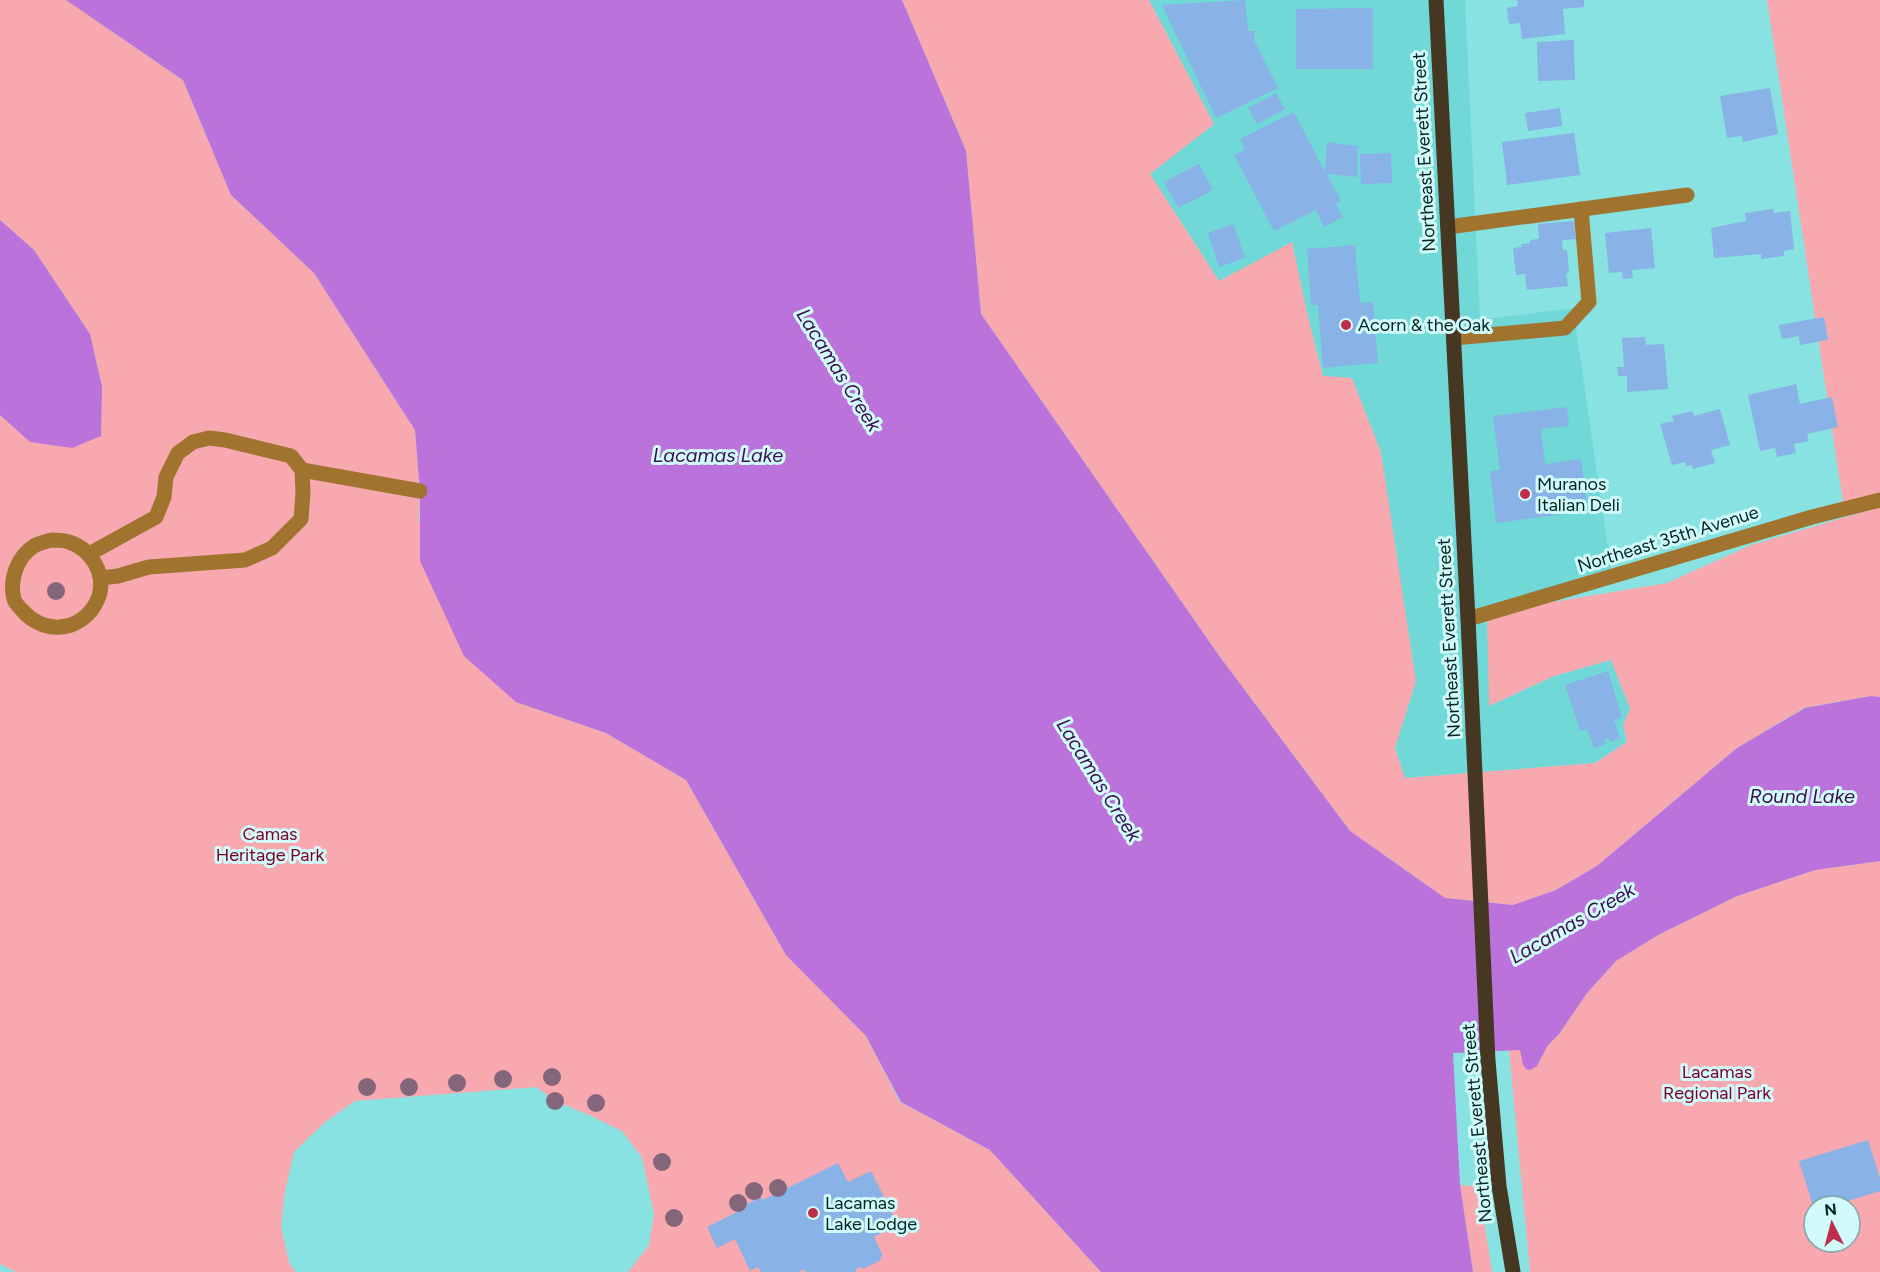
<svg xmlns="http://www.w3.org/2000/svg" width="1880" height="1272" viewBox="0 0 1880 1272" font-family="Figtree,sans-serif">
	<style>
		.built { fill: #70d8d7 }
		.green { fill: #f7a9af; fill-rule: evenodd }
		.water { fill: #bb73db }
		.building { fill: #89b2e6 }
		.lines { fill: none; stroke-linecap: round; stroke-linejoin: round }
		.minor { stroke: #a0732f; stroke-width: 15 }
		.major { stroke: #463723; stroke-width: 15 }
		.tree { fill: #84667b }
		.poi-dot { fill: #be2e4b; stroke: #d0fbfa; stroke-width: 2 }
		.labels { text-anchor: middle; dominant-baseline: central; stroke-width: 6; stroke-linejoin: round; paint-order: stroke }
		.street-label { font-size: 18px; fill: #052222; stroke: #d0fbfa }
		.poi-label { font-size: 18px; fill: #052222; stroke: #d0fbfa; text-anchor: start }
		.park-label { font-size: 18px; fill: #810028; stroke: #d0fbfa }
		.water-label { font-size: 20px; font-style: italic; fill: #3e0f50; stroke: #d0fbfa }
	</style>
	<rect width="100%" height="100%" fill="#88e2e1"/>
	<polygon class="built" points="1149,0 1465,0 1480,320 1573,308 1612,576 1487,613 1490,706 1554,676 1612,660 1630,709 1623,725 1627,742 1595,763 1405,778 1395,748 1416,681 1323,376 1307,313 1292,243 1219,281 1149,173 1214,124"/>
	<g class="green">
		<polygon points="0,0 66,0 183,80 231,195 314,273 415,430 420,491 419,522 516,702 606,733 686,780 786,955 866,1036 900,1102 990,1150 1101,1272 628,1272 649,1245 654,1214 642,1158 622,1131 589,1115 555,1101 536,1087 355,1101 324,1123 294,1152 285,1191 281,1227 289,1262 295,1272 16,1272 0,1264 0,415 30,442 102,387 90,334 34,250 0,220"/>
		<polygon points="902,0 1149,0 1214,124 1150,174 1219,281 1292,242 1307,313 1323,376 1352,378 1381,452 1416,681 1395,748 1405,778 1595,763 1627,742 1623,725 1630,709 1611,660 1554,676 1489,706 1487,613 1667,583 1751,545 1880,507 1880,697 1871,696 1804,708 1737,748 1597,866 1556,890 1513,905 1445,898 1350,831 1220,657 981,314 966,151"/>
		<polygon points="1767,0 1880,0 1880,498 1844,509"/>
		<path d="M1880,861v411h-350l-21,-222h12l2,15 14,1 11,-21 11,-11 28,-41 29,-32 42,-26 79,-39 78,-26zM1814,1206h36v36h-36z"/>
		<polygon points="1460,1185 1479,1187 1492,1272 1473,1272"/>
	</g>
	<g class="water">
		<polygon points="66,0 902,0 966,151 981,314 1220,657 1350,831 1445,898 1513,905 1556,890 1597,866 1737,748 1805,708 1871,696 1880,697 1880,861 1815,870 1737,896 1658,935 1616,961 1587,993 1559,1034 1548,1045 1537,1066 1530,1070 1526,1069 1523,1065 1520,1050 1453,1053 1460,1185 1473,1272 1101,1272 990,1150 901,1102 866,1036 786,955 686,780 606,733 516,702 464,656 420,561 420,491 415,430 314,273 231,195 183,80"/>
		<polygon points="0,220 34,250 90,334 102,387 101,436 72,448 30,442 0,415"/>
	</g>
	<g class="building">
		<polygon points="1245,0 1248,31 1255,31 1254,40 1278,88 1216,118 1162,5"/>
		<polygon points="1517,0 1584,0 1584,7 1563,9 1565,34 1522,39 1520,23 1509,24 1507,8 1518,6"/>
		<polygon points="1373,8 1373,69 1296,69 1296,9"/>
		<polygon points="1574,40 1575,80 1538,81 1537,42"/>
		<polygon points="1770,88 1778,134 1743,142 1742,136 1727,138 1720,96"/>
		<polygon points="1276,93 1285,109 1257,124 1248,108"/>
		<polygon points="1560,108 1562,126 1528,131 1525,113"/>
		<polygon points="1294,112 1325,172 1327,142 1358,146 1357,177 1327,174 1341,201 1336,204 1343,217 1324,227 1316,210 1274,231 1234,155 1245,150 1240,139"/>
		<polygon points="1574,133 1580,175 1507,185 1502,142"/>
		<polygon points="1391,153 1392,183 1361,184 1360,154"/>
		<polygon points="1199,164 1213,190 1178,208 1164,182"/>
		<polygon points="1773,209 1774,213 1790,211 1794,249 1784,251 1784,256 1761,259 1761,254 1714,258 1711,228 1746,221 1745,213"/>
		<polygon points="1574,221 1576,239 1562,240 1563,250 1567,250 1569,273 1566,273 1568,286 1527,290 1525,274 1516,275 1513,248 1522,247 1521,244 1530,243 1530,240 1539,239 1538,224"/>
		<polygon points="1233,224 1245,258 1219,267 1208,233"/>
		<polygon points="1651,228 1655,268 1632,270 1633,278 1623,279 1622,272 1609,273 1605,233"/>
		<polygon points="1355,245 1360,303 1373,302 1378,363 1323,368 1318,305 1311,305 1307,249"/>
		<polygon points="1824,317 1828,340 1800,345 1799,336 1782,339 1779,325"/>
		<polygon points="1645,337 1646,345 1664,344 1668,389 1627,392 1627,376 1618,376 1617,367 1624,367 1622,338"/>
		<polygon points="1796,384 1800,404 1832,397 1838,427 1807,434 1809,441 1794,444 1796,453 1777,457 1775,448 1760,451 1748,395"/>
		<polygon points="1567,407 1569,426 1541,429 1545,464 1581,459 1588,511 1496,523 1490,471 1500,470 1493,416"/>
		<polygon points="1720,409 1730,445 1711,450 1715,463 1693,469 1692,465 1686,466 1685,462 1672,465 1660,424 1674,421 1672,416 1692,411 1694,416"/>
		<polygon points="1608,671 1622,717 1614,720 1620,738 1610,742 1608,738 1604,740 1606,744 1594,748 1587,729 1580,731 1565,685"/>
		<polygon points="1868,1140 1880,1178 1880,1191 1832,1206 1813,1206 1799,1161"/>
		<polygon points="838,1163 848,1182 871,1171 898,1225 874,1237 883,1256 880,1258 881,1260 863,1269 862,1267 856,1269 856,1272 806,1272 804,1269 799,1272 761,1272 758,1267 750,1271 735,1239 717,1248 707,1227 745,1208 743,1206 761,1197 763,1200"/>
	</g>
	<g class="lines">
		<g class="minor">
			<polyline points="1448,227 1687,195"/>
			<polyline points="1454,338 1565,328 1589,302 1581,209"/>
			<polyline points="302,470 420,491"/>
			<path d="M51,540c6,0 13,0 18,2 22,7 37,32 30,54 -5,14 -15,24 -28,29 -19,6 -37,-1 -49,-15 -3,-3 -7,-7 -8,-11 -5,-19 3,-42 20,-53 5,-3 11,-4 17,-6z"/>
			<polyline points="89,554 156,517 164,497 166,477 178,453 193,442 209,438 225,440 291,456 302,470 303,492 301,519 272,548 245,560 149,567 118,576 101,578"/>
			<polyline points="1468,619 1812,517 1880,500"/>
		</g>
		<polyline class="major" points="1436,0 1468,619 1488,1061 1499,1186 1513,1272"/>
	</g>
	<g class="tree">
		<circle cx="56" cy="591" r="9"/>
		<circle cx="552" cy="1077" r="9"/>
		<circle cx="503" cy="1079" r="9"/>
		<circle cx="457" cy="1083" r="9"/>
		<circle cx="367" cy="1087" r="9"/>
		<circle cx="409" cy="1087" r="9"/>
		<circle cx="555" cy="1101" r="9"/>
		<circle cx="596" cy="1103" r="9"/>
		<circle cx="662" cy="1162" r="9"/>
		<circle cx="778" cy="1188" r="9"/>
		<circle cx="754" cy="1191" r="9"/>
		<circle cx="738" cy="1203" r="9"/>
		<circle cx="674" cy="1218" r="9"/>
	</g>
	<g class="poi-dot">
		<circle cx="1346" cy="325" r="6"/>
		<circle cx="1525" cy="494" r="6"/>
		<circle cx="813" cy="1213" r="6"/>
	</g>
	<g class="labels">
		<g class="street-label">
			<text transform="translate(1424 152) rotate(-93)">Northeast Everett Street</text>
			<text transform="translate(1668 539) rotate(-17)">Northeast 35th Avenue</text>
			<text transform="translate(1449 638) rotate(-93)">Northeast Everett Street</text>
			<text transform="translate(1477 1123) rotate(-95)">Northeast Everett Street</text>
		</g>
		<g class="poi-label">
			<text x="1358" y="325">Acorn &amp; the Oak</text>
			<text x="1537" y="484">Muranos<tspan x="1537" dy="21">Italian Deli</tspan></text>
			<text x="825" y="1203">Lacamas<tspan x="825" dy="21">Lake Lodge</tspan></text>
		</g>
		<g class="park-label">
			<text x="270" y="834">Camas<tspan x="270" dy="21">Heritage Park</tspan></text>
			<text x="1717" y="1072">Lacamas<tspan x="1717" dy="21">Regional Park</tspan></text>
		</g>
		<g class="water-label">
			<text transform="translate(839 370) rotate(58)">Lacamas Creek</text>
			<text x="718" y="455">Lacamas Lake</text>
			<text transform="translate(1099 780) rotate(58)">Lacamas Creek</text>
			<text x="1802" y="796">Round Lake</text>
			<text transform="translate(1572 923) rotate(-30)">Lacamas Creek</text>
		</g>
	</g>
	<g transform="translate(1832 1224) rotate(354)"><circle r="28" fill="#d0fbfa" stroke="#7fa4a4" stroke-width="1.5"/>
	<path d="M0-4.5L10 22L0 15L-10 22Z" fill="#be2e4b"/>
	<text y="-9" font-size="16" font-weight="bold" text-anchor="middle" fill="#052222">N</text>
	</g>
</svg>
